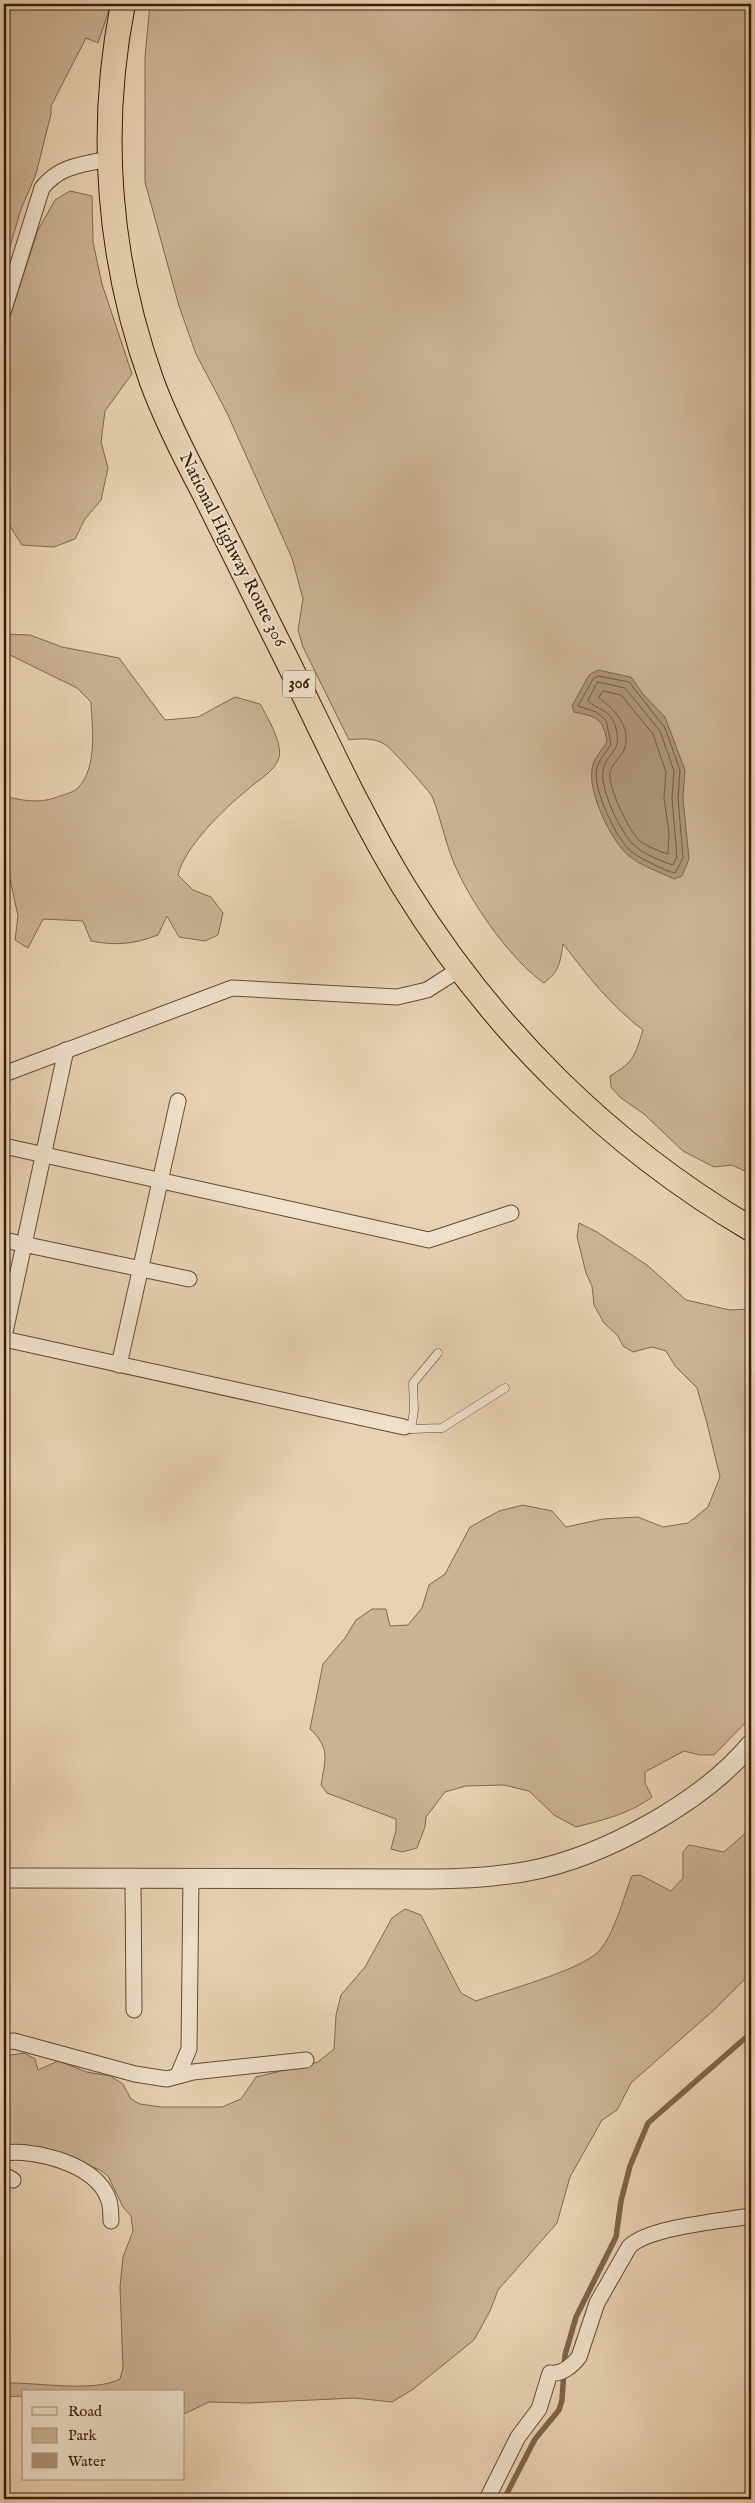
<svg xmlns="http://www.w3.org/2000/svg" width="755" height="2503" viewBox="0 0 755 2503" font-family="'IM FELL English',serif">
	<style>
		.green { fill: #cab395; stroke: #81684f }
		.water { fill: #ac9479; stroke: #7e644c }
		.lines { fill: none; stroke-linecap: round; stroke-linejoin: round }
		.shore { stroke: #725841; stroke-width: 1 }
		.stream { stroke: #7e644c; stroke-width: 5.5 }
		.service-casing { stroke: #644a33; stroke-width: 9 }
		.minor-casing { stroke: #644a33; stroke-width: 17 }
		.tertiary-casing { stroke: #644a33; stroke-width: 21 }
		.trunk-casing { stroke: #381c09; stroke-width: 26 }
		.service { stroke: #f0e2cd; stroke-width: 8 }
		.minor { stroke: #f0e2cd; stroke-width: 15 }
		.tertiary { stroke: #f0e2cd; stroke-width: 19 }
		.trunk { stroke: #e8d2b2; stroke-width: 24 }
		.labels { text-anchor: middle; dominant-baseline: central; stroke-width: 4; stroke-linejoin: round; paint-order: stroke }
		.shield { fill: #f0e2cd; stroke: #6f5744; stroke-width: 1 }
		.shield-label { font-size: 16px; font-weight: bold; fill: #381c09 }
		.street-label { font-size: 18px; fill: #381c09; stroke: #f0e2cd }
	</style>
	<rect width="100%" height="100%" fill="#e8d2b2"/>
	<filter id="stains"><feTurbulence type="fractalNoise" baseFrequency=".004" numOctaves="4"/><feColorMatrix values="0 0 0 0 .2 0 0 0 0 .09 0 0 0 0 .02 0 0 0 .5 -.17"/></filter>
	<radialGradient id="worn" r=".72"><stop offset=".6" stop-color="#630" stop-opacity="0"/><stop offset="1" stop-color="#630" stop-opacity=".3"/></radialGradient>
	<g class="green">
		<polygon points="4,4 111,4 98,43 86,38 51,106 51,114 36,174 21,209 4,267"/>
		<path d="M150,4h601v1170l-19,-9 -18,2 -31,-16 -39,-37 -23,-16 -10,-11 -1,-11c25,-15 24,-19 33,-46 -32,-24 -55,-54 -80,-86 -3,18 -3,27 -19,39 -31,-21 -70,-76 -86,-111 -12,-24 -16,-51 -26,-76 -2,-4 -41,-48 -46,-51 -10,-7 -25,-7 -37,-5l-46,-93 -5,-17 5,-31 -11,-41 -65,-145 -31,-59 -17,-48 -34,-124v-125z"/>
		<polygon points="70,191 92,196 93,242 102,284 132,374 105,411 101,442 108,468 101,500 85,519 75,539 54,547 22,545 6,520 4,512 4,335 38,230 55,200"/>
		<path d="M4,634l26,1 32,12 57,11 46,62 33,-3 37,-20 25,7c7,12 23,40 19,54 -5,14 -21,22 -32,32 -23,19 -62,56 -69,85l15,15 18,7 12,16 -5,22 -13,6 -26,-4 -12,-21 -9,19c-23,9 -43,11 -67,6l-8,-20 -40,-2 -15,29 -13,-8 3,-24 -14,-65v-55c20,5 37,8 56,0 6,-2 14,-4 18,-8 20,-22 14,-59 13,-86l-14,-14 -73,-36z"/>
		<path d="M579,1223l18,9 50,33 39,35 44,10 21,-1v408l-37,38h-14l-16,-4 -39,21v11l7,14c-23,17 -49,23 -76,30l-22,-12 -25,-24 -25,-6 -38,1 -21,6 -19,25 -1,10 -8,21 -15,4 -11,-3 5,-19v-11l-69,-26 -6,-8c4,-25 10,-37 -11,-56l13,-65 22,-26 11,-18 16,-11h14l4,17 18,-1 14,-17 7,-23 16,-11 25,-47 29,-16 24,-6 29,6 14,16 37,-8 35,-2 25,10 25,-4 20,-16 12,-30 -13,-54 -10,-35 -22,-22 -9,-15 -14,-4 -19,5 -10,-6 -5,-10 -14,-13 -10,-18 -2,-19 -6,-13 -9,-36z"/>
		<path d="M751,1808v165l-36,36 -84,74 -14,27 -15,10 -32,57 -13,46 -59,67 -8,21 -16,29 -62,50 -20,12 -37,-4 -106,5 -40,-1 -25,12v-22h-160v4l-20,1v-14c33,-1 89,10 116,-4l3,-11 -3,-81 3,-30 10,-26 -2,-15 -8,-9 -15,-31 -8,-6c-25,-10 -69,-31 -96,-24v-90l20,-3 11,6 3,11 20,-9 29,11 23,4 13,8 8,15 9,5 21,3h61l19,-8 15,-22 62,-15 16,-13 2,-34 5,-20 24,-28 27,-49 13,-9 16,6 40,78 15,8c30,-11 99,-29 121,-48 17,-16 26,-55 35,-77l8,-1 31,16 12,-13v-26l6,-7 35,7 25,-22 -2,-18z"/>
	</g>
	<path class="water" d="M598,670l33,7 12,17 22,23 20,53 -2,28 6,61 -7,17 -8,3c-14,-7 -33,-13 -45,-23 -18,-15 -41,-63 -37,-87 1,-10 10,-19 15,-27 -4,-25 -11,-25 -33,-30l-2,-6 17,-31z"/>
	<g class="lines">
		<g class="shore">
			<path d="M599,676l30,6 36,46 15,42 -2,28 5,60 -8,15c-10,-2 -33,-14 -42,-20 -16,-11 -42,-67 -36,-86 3,-8 10,-16 14,-23l-5,-24 -10,-8 -18,-6 15,-27z"/>
			<path d="M598,682l27,6 35,43 14,40 -2,27 5,59 -4,8c-10,-3 -29,-11 -37,-18 -15,-12 -36,-58 -33,-76 3,-20 21,-17 12,-46 -4,-15 -18,-15 -27,-24z"/>
			<path d="M603,691l18,4 32,39 13,38 -2,26 5,34 -1,22c-8,-2 -21,-8 -28,-13 -11,-9 -33,-56 -30,-69 2,-7 9,-14 13,-20 11,-22 -8,-43 -24,-54z"/>
		</g>
		<polyline class="stream" points="504,2499 535,2439 559,2410 562,2400 565,2355 576,2317 616,2237 621,2201 630,2166 648,2123 751,2033"/>
		<g class="service-casing">
			<g id="service">
				<polyline points="404,1427 411,1429 442,1428 505,1388"/>
				<polyline points="411,1429 414,1410 413,1383 438,1353"/>
			</g>
		</g>
		<g class="minor-casing">
			<g id="minor">
				<path d="M4,309l38,-121c17,-22 41,-24 67,-29"/>
				<polyline points="4,1074 232,988 397,997 427,990 460,969"/>
				<polyline points="4,1146 429,1240 511,1213"/>
				<polyline points="4,1240 189,1279"/>
				<polyline points="4,1337 66,1050"/>
				<polyline points="4,1339 404,1427"/>
				<polyline points="119,1365 178,1101"/>
				<polyline points="133,1878 134,2010"/>
				<polyline points="4,2042 14,2041 135,2074 167,2079 193,2072 306,2060"/>
				<polyline points="178,2075 189,2049 191,1878"/>
				<path d="M4,2153c32,-4 91,11 104,45 3,7 3,16 3,23"/>
				<polyline points="4,2175 13,2180"/>
				<path d="M487,2499l31,-62 21,-28 11,-36c11,2 22,-7 29,-16l18,-54 32,-56c19,-20 93,-26 122,-31"/>
			</g>
		</g>
		<g class="tertiary-casing">
			<path id="tertiary" d="M4,1878l426,1c33,0 66,-2 99,-8 74,-14 174,-69 222,-127"/>
		</g>
		<g class="trunk-casing">
			<path id="trunk" d="M123,4c-25,126 -15,256 29,378 14,38 33,75 52,111 24,48 47,95 71,143 42,83 80,171 129,251 87,141 204,258 347,342"/>
		</g>
		<use href="#service" class="service"/>
		<use href="#minor" class="minor"/>
		<use href="#tertiary" class="tertiary"/>
		<use href="#trunk" class="trunk"/>
	</g>
	<g class="labels">
		<rect class="shield" x="283" y="670.5" width="32" height="27" rx="4"/>
		<g class="shield-label">
			<text x="299" y="684">306</text>
		</g>
		<g class="street-label">
			<text transform="translate(232 550) rotate(63)">National Highway Route 306</text>
		</g>
	</g>
	<rect width="755" height="2503" fill="none" stroke="#e8d2b2" stroke-width="20"/>
	<rect x="5" y="5" width="745" height="2493" fill="none" stroke="#381c09" stroke-width="2.5"/>
	<rect x="10" y="10" width="735" height="2483" fill="none" stroke="#381c09"/>
	<rect x="22" y="2390" width="162" height="90" fill="#f0e2cd" stroke="#a6937f"/>
	<rect x="32" y="2407" width="25" height="8" fill="#f0e2cd" stroke="#a6937f"/>
	<text x="68" y="2416" font-size="15" fill="#381c09">Road</text>
	<rect x="32" y="2428" width="25" height="15" fill="#cab395" stroke="#a6937f"/>
	<text x="68" y="2440" font-size="15" fill="#381c09">Park</text>
	<rect x="32" y="2453" width="25" height="15" fill="#ac9479" stroke="#a6937f"/>
	<text x="68" y="2466" font-size="15" fill="#381c09">Water</text>
	<rect width="100%" height="100%" filter="url(#stains)"/>
	<rect width="100%" height="100%" fill="url(#worn)"/>
</svg>
